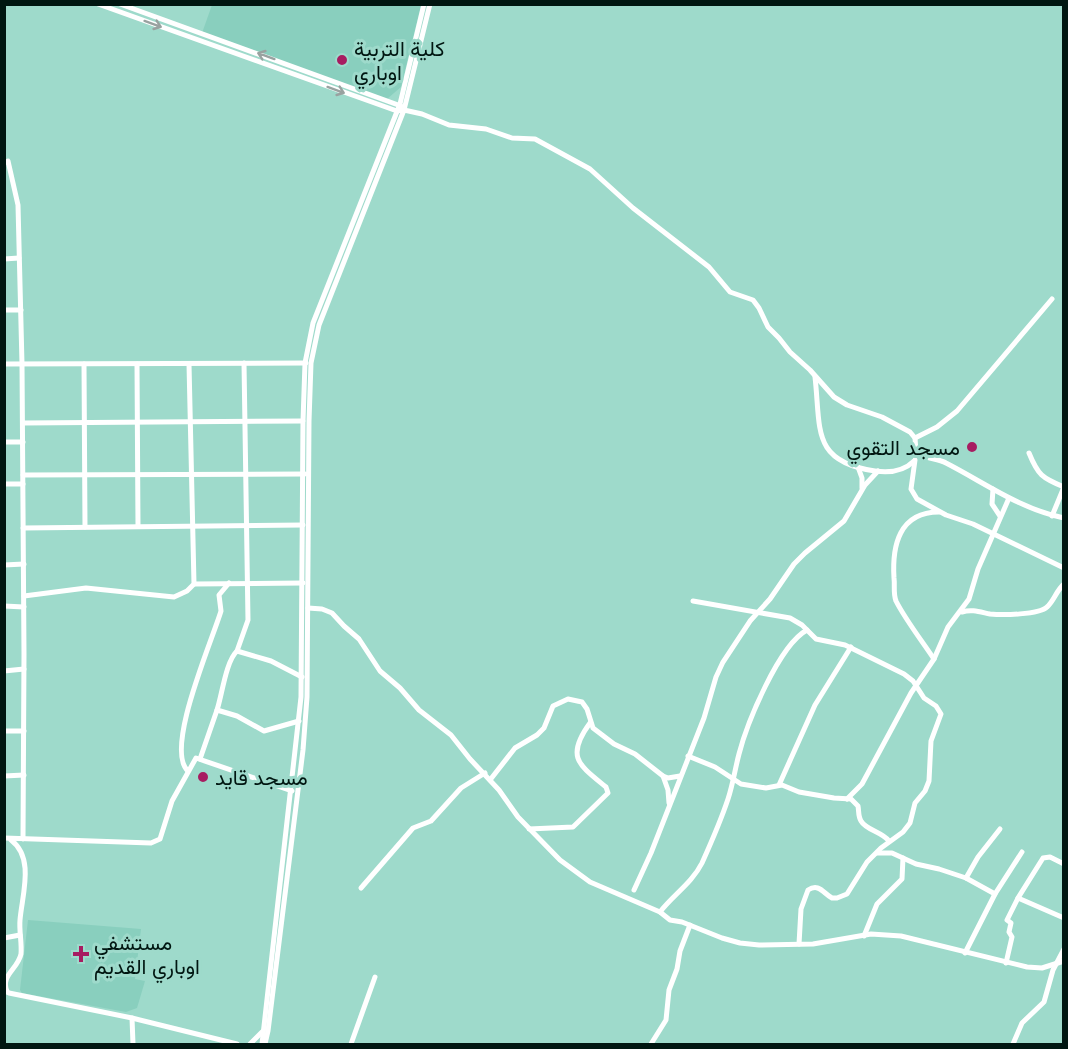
<svg xmlns="http://www.w3.org/2000/svg" width="1068" height="1049" viewBox="0 0 1068 1049" font-family="Poppins,Vazirmatn,sans-serif">
	<style>
		.built { fill: #89cfbe }
		.lines { fill: none; stroke-linecap: round; stroke-linejoin: round }
		.minor { stroke: #fff; stroke-width: 5 }
		.oneway { stroke: #99a2a0 }
		.poi-dot { fill: #a71c61; stroke: #9edacb; stroke-width: 2 }
		.labels { text-anchor: middle; dominant-baseline: central; stroke-width: 6; stroke-linejoin: round; paint-order: stroke }
		.poi-label { font-size: 21px; fill: #001611; stroke: #9edacb; text-anchor: start }
	</style>
	<rect width="100%" height="100%" fill="#9edacb"/>
	<g class="built">
		<polygon points="212,5 421,5 401,87 387,99 202,33"/>
		<polygon points="28,920 141,929 135,979 145,981 137,1008 126,1012 22,993 20,990"/>
	</g>
	<g class="lines">
		<g class="minor">
			<path d="M98,4l299,107 7,-1 18,4 27,11 37,4 26,9 23,1 55,30 43,39 76,59 21,25 23,8 6,8 9,19 11,11 11,14 20,18 24,27 13,8 35,12 28,15 5,6 1,14c8,7 21,6 30,11 39,20 74,46 118,55"/>
			<polyline points="120,4 401,106"/>
			<polyline points="4,163 8,161 18,205 22,364 24,654 23,839"/>
			<polyline points="4,259 19,258"/>
			<polyline points="4,310 21,310"/>
			<polyline points="4,364 306,363"/>
			<polyline points="84,364 85,527"/>
			<polyline points="137,364 138,526"/>
			<path d="M815,377c6,52 -4,85 60,94 14,2 29,0 39,-10"/>
			<polyline points="23,423 303,421"/>
			<polyline points="915,438 937,427 957,411 1052,299"/>
			<polyline points="4,442 23,442"/>
			<path d="M1029,453c9,22 13,25 35,34"/>
			<polyline points="915,460 911,489 917,499 946,515 973,524 1064,568"/>
			<polyline points="858,467 862,478 862,488"/>
			<polyline points="23,475 305,474"/>
			<polyline points="4,484 23,484"/>
			<polyline points="993,489 992,504 1000,516"/>
			<polyline points="1052,516 1064,487"/>
			<polyline points="23,528 303,525"/>
			<polyline points="4,565 24,564"/>
			<polyline points="194,584 303,583"/>
			<polyline points="24,596 86,588 174,597 187,591 194,584 189,364"/>
			<path d="M693,601l97,17 12,7 14,14 29,6 59,29 9,7 11,17 12,8 5,8 -10,27 -2,40 -4,10 -10,12 -5,20 -7,9 -22,16 -14,14 -20,32 -10,4h-5c-9,-5 -13,-15 -24,-8l-7,19 -2,35"/>
			<polyline points="4,606 24,607"/>
			<polyline points="308,608 322,609 332,613 344,626 359,639 380,671 400,688 419,710 451,735 470,759 499,790 518,817 560,860 590,882 660,912 670,920 682,922 722,938 740,943 759,945 813,944 871,934 901,936 1027,967 1042,968 1064,961"/>
			<path d="M962,612c10,-3 18,0 28,2 12,1 49,1 57,-7 7,-6 9,-16 17,-23"/>
			<polyline points="237,651 248,620 244,363"/>
			<path d="M934,659c-12,-18 -29,-40 -38,-58 -3,-8 -1,-15 -2,-23 -2,-32 5,-66 45,-66"/>
			<polyline points="4,671 24,669"/>
			<path d="M217,710c5,-15 9,-49 20,-59l34,10 31,16"/>
			<polyline points="4,731 24,731"/>
			<path d="M688,756l27,11 26,17 25,4 16,-3 17,7 35,6 17,1 7,7c1,5 0,10 3,15 5,9 21,11 28,20"/>
			<polyline points="200,759 217,710 237,716 264,731 299,721"/>
			<path d="M188,771c-24,-21 24,-130 33,-160l-2,-16 10,-12"/>
			<polyline points="4,776 24,775"/>
			<polyline points="663,776 668,790 669,803"/>
			<polyline points="490,780 515,748 537,735 544,728 553,706 568,699 582,702 587,709 593,728 614,744 635,754 663,776 668,778 680,776"/>
			<polyline points="779,785 815,705 851,647"/>
			<polyline points="847,799 862,784 911,693 934,659 948,627 969,599 978,569 1009,498"/>
			<path d="M529,829l44,-2 35,-34 -2,-6c-27,-22 -41,-30 -16,-64"/>
			<polyline points="4,838 151,843 160,839 172,801 196,758 292,791"/>
			<polyline points="877,853 892,853 916,864 939,869 966,878 995,894"/>
			<polyline points="966,878 978,857 1000,829"/>
			<polyline points="361,888 413,828 431,821 461,788 485,773"/>
			<polyline points="634,890 651,853 704,718 716,677 723,662 750,621 770,599 794,564 805,553 844,521 865,485 878,471"/>
			<polyline points="1018,898 1064,918"/>
			<path d="M660,912c13,-17 32,-29 42,-49 9,-20 19,-43 26,-64 5,-15 7,-30 11,-45 8,-31 40,-109 68,-124"/>
			<polyline points="864,936 877,904 902,879 903,858"/>
			<polyline points="4,938 20,935"/>
			<polyline points="965,953 995,894 1022,852"/>
			<polyline points="1006,963 1012,937 1009,932 1011,923 1007,920 1018,898 1043,858 1050,857 1064,864"/>
			<polyline points="4,991 9,993 132,1018 237,1044"/>
			<path d="M7,991c-7,-15 11,-22 14,-37 1,-11 -2,-23 -1,-34 2,-25 15,-62 -9,-80"/>
			<polyline points="132,1018 133,1044"/>
			<polyline points="250,1044 262,1032"/>
			<polyline points="262,1044 301,697 303,421 305,363 313,323 400,104 424,4"/>
			<polyline points="265,1044 268,1031 303,750 307,697 309,421 311,363 319,325 404,110 430,4"/>
			<polyline points="351,1044 375,977"/>
			<polyline points="651,1044 666,1020 669,990 677,969 680,951 690,925"/>
			<polyline points="1013,1044 1022,1023 1044,1002 1053,970 1064,949"/>
		</g>
	</g>
	<defs><path id="oneway-shaft" d="M-6 0H5M1.5-3L5.5 0L1.5 3" fill="none" stroke-width="1.6" stroke-linecap="round" stroke-linejoin="round" transform="scale(1.5)"/></defs>
	<g class="oneway">
		<use href="#oneway-shaft" transform="translate(153 24) rotate(20)"/>
		<use href="#oneway-shaft" transform="translate(266 56) rotate(-160)"/>
		<use href="#oneway-shaft" transform="translate(336 90) rotate(20)"/>
	</g>
	<g class="poi-dot">
		<circle cx="342" cy="60" r="6"/>
		<circle cx="972" cy="447" r="6"/>
		<circle cx="203" cy="777" r="6"/>
		<path d="M78 945h6v6h6v6h-6v6h-6v-6h-6v-6h6z"/>
	</g>
	<g class="labels">
		<g class="poi-label">
			<text x="354" y="48">كلية التربية<tspan x="354" dy="24">اوباري</tspan></text>
			<text x="960" y="447" text-anchor="end">مسجد التقوي</text>
			<text x="215" y="777">مسجد قايد</text>
			<text x="94" y="942">مستشفي<tspan x="94" dy="24">اوباري القديم</tspan></text>
		</g>
	</g>
	<rect width="1068" height="1049" fill="none" stroke="#001611" stroke-width="12"/>
</svg>
